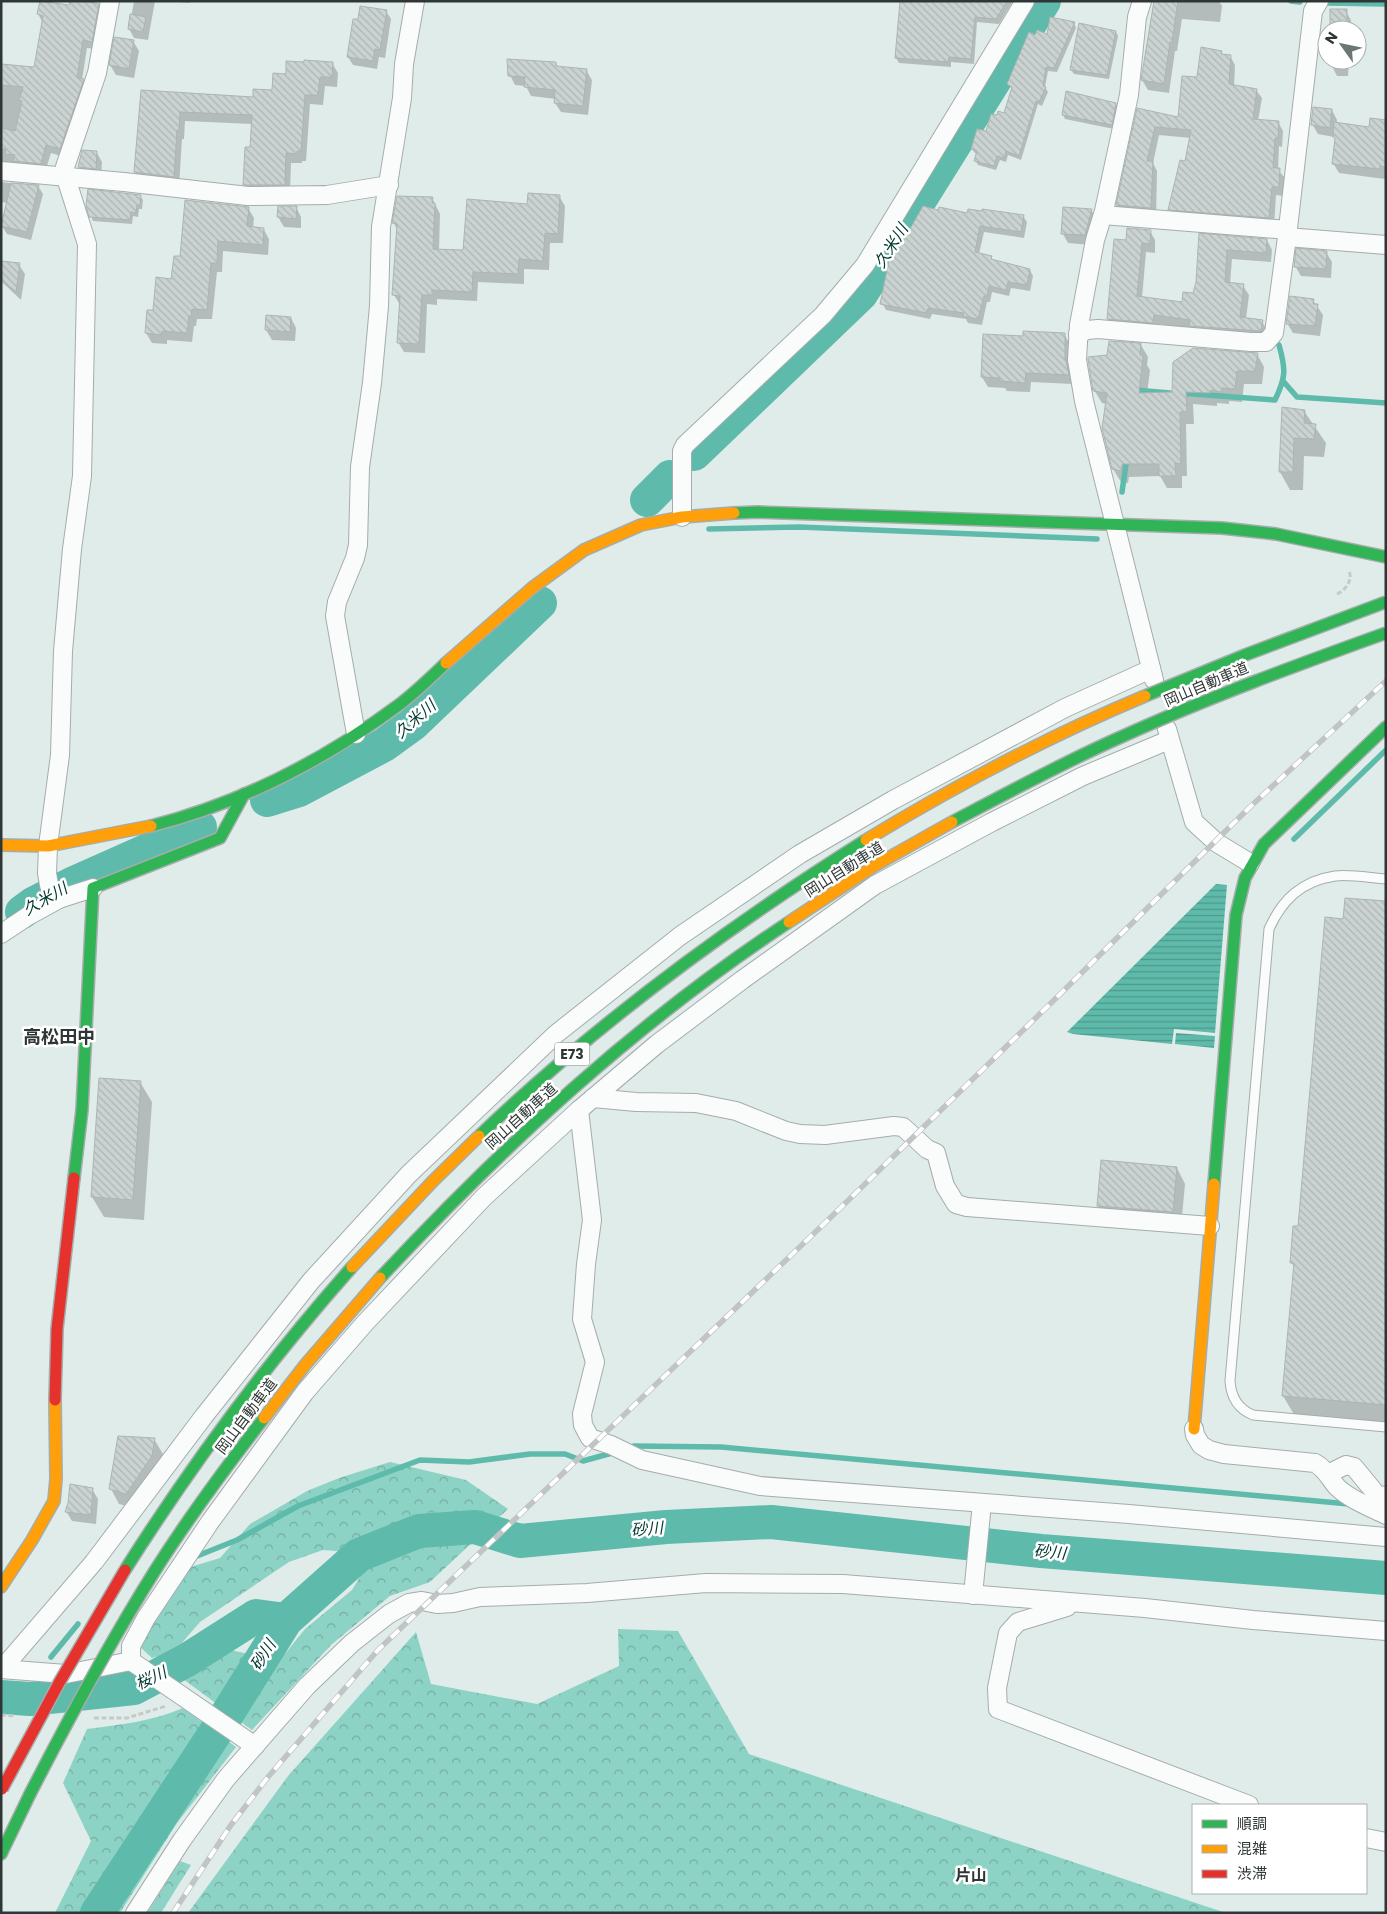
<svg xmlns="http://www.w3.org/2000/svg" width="1387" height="1914" viewBox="0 0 1387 1914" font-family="Poppins,'Noto Sans JP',sans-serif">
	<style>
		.forest { fill: url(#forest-crowns) }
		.water { fill: url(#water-rules) }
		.shadow { fill: #0003 }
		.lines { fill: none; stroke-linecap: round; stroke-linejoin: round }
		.stream { stroke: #5ebaaa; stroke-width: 5.5 }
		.river { stroke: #5ebaaa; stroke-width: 34 }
		.building { fill: url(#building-back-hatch); stroke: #abb5b3 }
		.lane-casing { stroke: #a4adab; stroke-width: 11 }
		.street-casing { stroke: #a4adab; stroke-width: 20 }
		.fast-casing { stroke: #a4adab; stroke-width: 14 }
		.slow-casing { stroke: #a4adab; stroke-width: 14 }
		.jam-casing { stroke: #a4adab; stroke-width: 14 }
		.path { stroke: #c5cac8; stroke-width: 3; stroke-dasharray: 5 2.5; stroke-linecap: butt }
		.lane { stroke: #fafcfc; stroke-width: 9 }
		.street { stroke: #fafcfc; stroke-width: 18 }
		.fast { stroke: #30b455; stroke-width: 11 }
		.slow { stroke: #ff9f0a; stroke-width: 11 }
		.jam { stroke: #e5322d; stroke-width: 11 }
		.rail-casing { stroke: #c1c4c4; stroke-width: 5.5 }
		.rail { stroke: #fff; stroke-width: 4; stroke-dasharray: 11; stroke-linecap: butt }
		.fast-bridge-casing { stroke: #a4adab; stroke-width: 14; stroke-linecap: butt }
		.slow-bridge-casing { stroke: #a4adab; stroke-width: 14; stroke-linecap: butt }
		.jam-bridge-casing { stroke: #a4adab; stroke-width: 14; stroke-linecap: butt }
		.fast-bridge { stroke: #30b455; stroke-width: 11 }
		.slow-bridge { stroke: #ff9f0a; stroke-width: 11 }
		.jam-bridge { stroke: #e5322d; stroke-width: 11 }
		.labels { text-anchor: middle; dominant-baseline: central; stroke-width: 5; stroke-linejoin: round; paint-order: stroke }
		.shield { fill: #fff; stroke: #6d7372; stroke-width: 1 }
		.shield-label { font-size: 14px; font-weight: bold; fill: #2e3735 }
		.street-label { font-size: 15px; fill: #2e3735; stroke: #fff }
		.water-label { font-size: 16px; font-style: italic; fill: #00382f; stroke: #fff }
		.neighbourhood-label { font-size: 16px; font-weight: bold; fill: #2e3735; stroke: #fff }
		.quarter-label { font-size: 18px; font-weight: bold; fill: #2e3735; stroke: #fff }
	</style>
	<defs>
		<pattern id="forest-crowns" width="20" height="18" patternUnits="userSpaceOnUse" patternTransform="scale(1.25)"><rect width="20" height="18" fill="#8dd3c5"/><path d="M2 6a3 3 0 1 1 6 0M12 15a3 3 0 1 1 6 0" fill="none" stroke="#74aca1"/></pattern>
		<pattern id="water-rules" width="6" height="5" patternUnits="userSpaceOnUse" patternTransform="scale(1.25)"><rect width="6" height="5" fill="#5ebaaa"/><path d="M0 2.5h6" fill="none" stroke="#4e988b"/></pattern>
		<pattern id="building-back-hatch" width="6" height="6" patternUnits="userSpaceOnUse" patternTransform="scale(1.25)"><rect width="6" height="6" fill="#cad3d1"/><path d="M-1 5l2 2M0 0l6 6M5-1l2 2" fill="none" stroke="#aeb6b4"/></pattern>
	</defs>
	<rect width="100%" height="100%" fill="#e0ece9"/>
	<g class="forest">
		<polygon points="390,1462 466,1480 508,1509 430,1582 390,1596 331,1645 252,1730 179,1676 226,1649 249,1654 271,1671 305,1629 352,1590 370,1560 348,1552 323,1550 289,1562 200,1622 174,1652 152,1658 140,1647 155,1617 187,1568 220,1558 250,1524 307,1491 339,1478"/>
		<polygon points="618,1629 678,1631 749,1754 1226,1913 188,1913 288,1776 416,1632 431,1684 537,1704 619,1666"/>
		<path d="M183,1708l53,39 -59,76 -57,90h-65l36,-72 -28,-58 24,-54c32,-4 66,-8 96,-21z"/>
		<polygon points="180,1861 191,1865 161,1913 147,1913"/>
	</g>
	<g class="water">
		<polygon points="1216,884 1227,885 1215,1033 1174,1029 1172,1044 1073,1034 1067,1032"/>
		<polygon points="1176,1033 1215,1036 1214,1048 1175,1044"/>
	</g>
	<g class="shadow">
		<polygon points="134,1 155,1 148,40 134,38 129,29"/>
		<polygon points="167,1 190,1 190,3"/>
		<polygon points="901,1 1013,1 999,24 977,22 974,64 951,62 951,67 899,63 896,58"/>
		<polygon points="1158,1 1219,1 1222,6 1220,22 1182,19 1177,51 1175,51 1169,93 1148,90 1142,80"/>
		<polygon points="98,5 103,14 96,49 87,48 82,80 88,89 64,157 51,153 45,172 1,170 1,65 35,69 43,23 38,14 70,7"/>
		<polygon points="1331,10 1345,10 1351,20 1350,30 1331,30"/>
		<polygon points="386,11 391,19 385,58 379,57 377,69 353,65 348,57"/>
		<polygon points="1074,23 1076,28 1057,72 1048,71 1045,87 1048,92 1042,106 1038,104 1021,160 1008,155 1006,162 1000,160 996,170 978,165 975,160 977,154 975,153 972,149 987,133 998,117 1005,114 1012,89 1008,84 1035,36 1048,36"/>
		<polygon points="1116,32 1118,36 1109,79 1074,74 1071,70"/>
		<polygon points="133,41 139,51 134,78 116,75 110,65"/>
		<polygon points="1221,52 1223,55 1230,56 1235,65 1234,86 1256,90 1262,98 1258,121 1278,122 1283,131 1282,147 1279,146 1278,170 1285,178 1283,196 1276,195 1274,226 1174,218 1169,209 1186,163 1191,138 1159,135 1153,163 1157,171 1156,217 1122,214 1117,205 1138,109 1179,119 1198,79"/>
		<polygon points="1332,60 1349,60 1348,76 1337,76 1332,66"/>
		<polygon points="332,63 338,73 337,87 325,86 323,105 310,104 306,161 302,161 302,163 291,163 290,194 250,194 244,184 251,149 252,124 185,121 184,139 182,139 179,186 141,182 135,172 142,91 254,99 273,92 287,76"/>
		<polygon points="556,63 558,67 586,70 592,80 588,115 561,112 555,103 556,99 531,96 526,86 515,85 510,75"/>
		<polygon points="1116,104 1118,108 1114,129 1065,119 1063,115"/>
		<polygon points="1332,110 1337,120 1337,124 1370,128 1386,121 1385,179 1339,173 1333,163 1336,141 1334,137 1318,134 1312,124"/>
		<polygon points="97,153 102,162 101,178 85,177 79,167"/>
		<polygon points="1,182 38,186 43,194 31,240 7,234 2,226 8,203 1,202"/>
		<polygon points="140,196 143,200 142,209 139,209 138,217 133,216 132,224 93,221 91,216"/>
		<polygon points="559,196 565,206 563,243 550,243 549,270 524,269 524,284 478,282 477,301 437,299 437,305 427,304 425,353 404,352 398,342 400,305 394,295 397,230 394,223 432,198 440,214 439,250 464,251 528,205"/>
		<polygon points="296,207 301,217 301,228 284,227 278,217"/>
		<polygon points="248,208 254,218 253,228 264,230 269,239 268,255 223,251 222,272 217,272 212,319 197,319 196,326 194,326 192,342 167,340 167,344 152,343 146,333 154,311 172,280 181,257"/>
		<polygon points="1091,210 1097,220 1091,245 1068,243 1063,234"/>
		<polygon points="968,215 1023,216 1027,222 1024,238 984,232 979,254 991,257 993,261 1030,270 1033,276 1030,291 1011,288 1009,296 992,292 990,302 987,302 982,325 968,323 966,319 932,314 930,319 886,310 882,303"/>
		<polygon points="1150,231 1155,240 1155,253 1146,252 1142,298 1183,303 1194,295 1197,282 1200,235 1267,240 1272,250 1271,262 1232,259 1230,284 1243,286 1249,295 1246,319 1262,322 1268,331 1266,340 1159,324 1158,332 1113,328 1108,319 1127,241"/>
		<polygon points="1326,252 1332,262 1331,278 1301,276 1295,266"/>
		<polygon points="1,262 19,265 25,274 21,300 1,281"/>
		<polygon points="1313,300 1323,315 1320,336 1293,333 1287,323"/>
		<polygon points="291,318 296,328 295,341 272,340 266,330"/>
		<polygon points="1064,334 1070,344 1073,384 1031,382 1030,392 1007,391 1005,388 988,387 982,377 1024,338"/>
		<polygon points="1141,345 1148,357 1147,365 1150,370 1147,394 1174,394 1257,354 1264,367 1262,384 1244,384 1242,402 1229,401 1229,404 1217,403 1217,406 1193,404 1194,424 1186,424 1187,476 1182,476 1182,488 1167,488 1160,476 1129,477 1128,483 1121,482 1113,469 1107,404 1102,403 1094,390 1108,356"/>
		<polygon points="1304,411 1326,443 1324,457 1304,456 1303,490 1290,490 1280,472"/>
		<polygon points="1386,903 1386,1424 1295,1416 1283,1396 1295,1268 1291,1262 1299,1228 1345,920"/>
		<polygon points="140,1082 152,1102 144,1220 104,1217 92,1197"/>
		<polygon points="1102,1162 1177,1168 1185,1184 1181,1227 1107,1221 1098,1206"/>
		<polygon points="154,1439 163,1454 160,1471 135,1508 119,1504 111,1489"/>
		<polygon points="92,1489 98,1499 96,1524 72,1521 66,1511"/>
	</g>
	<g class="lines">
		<g class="stream">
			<polyline points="1291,1 1300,2"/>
			<polyline points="1326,3 1386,4"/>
			<polyline points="1283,381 1297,397 1386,403"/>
			<polyline points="1134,393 1135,390 1170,393"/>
			<path d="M1179,393l96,7c11,-23 11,-30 4,-55"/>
			<polyline points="1122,492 1127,457"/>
			<polyline points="709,529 799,527 1097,539"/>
			<polyline points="1294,839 1386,750"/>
			<polyline points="634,1446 721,1447 1349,1504"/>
			<polyline points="197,1556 237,1540 298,1506 420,1460 469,1462 530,1454 565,1454 583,1461 612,1453"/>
			<polyline points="51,1657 78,1624"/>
		</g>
		<g class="river">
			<polyline points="694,454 861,294 1044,1"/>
			<polyline points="647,500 670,477"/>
			<polyline points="267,800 299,790 384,745 413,724 540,603"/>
			<polyline points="22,912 33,904 74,883 200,827"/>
			<polyline points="1,1697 30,1699 134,1688 187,1660 256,1616 286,1620"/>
			<polyline points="97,1913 221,1724 286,1620 359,1555 419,1531 475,1527 520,1541 666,1527 771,1522 1041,1551 1386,1578"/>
		</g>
	</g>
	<g class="building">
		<polygon points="40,1 69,5 70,1 86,1 99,4 92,42 83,40 77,78 84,79 60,149 46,145 41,164 13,161 15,155 5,154 6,149 1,149 1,128 15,131 22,101 19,100 23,87 1,85 1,64 34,67 43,16 37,14"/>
		<polygon points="900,1 1007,1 996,19 975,17 971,59 949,57 948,62 895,58"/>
		<polygon points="1154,1 1178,1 1172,42 1170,42 1164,84 1141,80"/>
		<polygon points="360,6 387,10 380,50 375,49 373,61 347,57 353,19 358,19"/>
		<rect x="1330" y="9" width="17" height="17"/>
		<polygon points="130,14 146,17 143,32 128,29"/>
		<polygon points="1050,17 1075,22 1054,68 1046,67 1043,86 1046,87 1039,102 1036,101 1019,156 1006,151 1004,158 997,156 994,166 974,161 977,151 971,149 977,129 986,131 991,114 997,115 998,111 1004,113 1012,87 1007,84 1029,32 1035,35 1037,30 1047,34"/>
		<polygon points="1079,23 1116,31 1107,75 1070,70"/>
		<polygon points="114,37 134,40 129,69 109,65"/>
		<polygon points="1201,47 1222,51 1221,54 1231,55 1229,84 1257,89 1253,119 1279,121 1278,139 1275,138 1273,168 1280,168 1279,187 1272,187 1269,218 1168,210 1180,160 1185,161 1191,130 1155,127 1147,161 1153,161 1151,208 1116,205 1137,108 1178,117 1182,76 1197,77"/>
		<polygon points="507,59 556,62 556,66 587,69 583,106 554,103 555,90 524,87 525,77 508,76"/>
		<polygon points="304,60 333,62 332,77 320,77 318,95 305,95 301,152 297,151 297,154 286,153 285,185 243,185 245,147 250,147 252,115 180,112 179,130 177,130 174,177 134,172 141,90 253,97 253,89 272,90 273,73 286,74 286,61 304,62"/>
		<polygon points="1066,91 1116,103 1112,125 1062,115"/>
		<polygon points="1313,107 1332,109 1330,128 1311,125"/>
		<polygon points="1370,118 1386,120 1386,167 1380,166 1380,169 1332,164 1335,138 1333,137 1334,122 1369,127"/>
		<polygon points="82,150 97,151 96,169 78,167"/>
		<polygon points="11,183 39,185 27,232 1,226"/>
		<polygon points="88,189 141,195 140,205 137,205 136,213 131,212 130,220 89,217 86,206"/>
		<polygon points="528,193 560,195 558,234 545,233 543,261 519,259 518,274 473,272 472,292 432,290 432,295 422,295 419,344 397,343 400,296 392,295 397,224 392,223 397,196 433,197 432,203 435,203 433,249 463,250 467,199 527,204"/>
		<polygon points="185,200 249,207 247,226 264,228 263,245 218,241 217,263 211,263 207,310 192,309 191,317 189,316 187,333 162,331 162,335 145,333 147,310 153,310 156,277 171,279 174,256 180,256"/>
		<polygon points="278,206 297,206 296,219 277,217"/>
		<polygon points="923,206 938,210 939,207 967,213 968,209 982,211 982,209 1024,215 1021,232 980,226 975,252 992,256 991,259 1030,269 1027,285 1008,282 1006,290 989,286 987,296 984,296 978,319 963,316 964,313 928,308 927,313 880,304 890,256 900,242 902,243"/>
		<polygon points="1063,207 1092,209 1085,235 1061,234"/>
		<polygon points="1127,228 1151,230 1150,244 1142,243 1137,296 1182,302 1183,292 1193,293 1196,282 1199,233 1267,239 1266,253 1227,250 1225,282 1244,284 1240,317 1263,320 1261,331 1189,326 1190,320 1154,315 1153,323 1107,319 1114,239 1126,240"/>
		<polygon points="1296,248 1327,251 1326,269 1294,267"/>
		<polygon points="1,261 20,263 16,292 1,279"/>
		<polygon points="1290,296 1314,299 1313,304 1318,304 1315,326 1286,324"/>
		<polygon points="266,315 291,317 290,332 265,330"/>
		<polygon points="1023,331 1065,333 1065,360 1066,360 1069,375 1026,373 1025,383 1000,381 1000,378 981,377 983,334 1023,336"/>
		<polygon points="1109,341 1141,343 1140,355 1143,356 1139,393 1172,392 1173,362 1193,348 1258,353 1255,371 1237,371 1235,389 1222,388 1222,392 1211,390 1210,393 1186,392 1187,412 1180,412 1181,464 1175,463 1176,476 1159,476 1159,464 1122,464 1121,471 1112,469 1102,428 1107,393 1093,391 1088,359 1088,357 1107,355"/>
		<polygon points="1282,407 1305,410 1304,423 1316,424 1314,439 1294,438 1293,472 1279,472"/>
		<polygon points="1345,898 1386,901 1386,1405 1282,1396 1294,1263 1290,1263 1293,1226 1298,1226 1325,917 1343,919"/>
		<polygon points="99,1078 141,1081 133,1200 91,1197"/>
		<polygon points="1101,1160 1177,1167 1173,1212 1097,1206"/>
		<polygon points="118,1436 155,1438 152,1456 126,1494 109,1489"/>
		<polygon points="70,1484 93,1488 91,1515 65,1512 68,1503"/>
	</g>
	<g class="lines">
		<g class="lane-casing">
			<path id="lane" d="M1386,879c-15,-1 -37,-5 -51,-3 -34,5 -53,24 -66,53l-39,452c1,16 8,28 23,34l133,12"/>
		</g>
		<g class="street-casing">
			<g id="street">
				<polyline points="1142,1 1137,17 1129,95 1104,211 1095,240 1079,325 1077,360 1084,401 1154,680"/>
				<polyline points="1,171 124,182 248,196 327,195 389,185"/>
				<polyline points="1103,215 1288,230"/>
				<polyline points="1287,237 1386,245"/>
				<polyline points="1078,334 1087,330 1098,329 1251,342 1266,342 1274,333 1287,237 1313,11 1319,1"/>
				<polyline points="682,517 682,451 685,445 823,315 865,265 1025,1"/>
				<polyline points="1167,729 1194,822 1217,843 1250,863"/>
				<polyline points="356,734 335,616 337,602 355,558 358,545 360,467 372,383 379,306 381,227 402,98 404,64 415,1"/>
				<polyline points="59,899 49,885 47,873 48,846 60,755 63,651 72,549 82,476 87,244 66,178 65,167 97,73 110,1"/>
				<polyline points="1,934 28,916 59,899 93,888"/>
				<polyline points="593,1098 636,1102 696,1103 736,1111 786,1131 800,1134 825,1135 894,1126 903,1127 927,1149 936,1153 945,1186 956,1204 967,1207 1210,1226"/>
				<polyline points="579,1110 592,1220 586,1264 582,1319 595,1362 582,1414 583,1425 590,1438 611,1445 642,1460 760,1486 1129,1514 1386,1537"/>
				<path d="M1194,1429l1,6 6,10 8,5 15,4 91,9c11,6 14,15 22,24 12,12 33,20 49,28"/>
				<polyline points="1328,1474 1346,1465 1354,1467 1377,1495 1386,1496"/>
				<polyline points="973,1595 982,1503"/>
				<polyline points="1067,1607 1018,1622 1008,1633 997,1688 998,1709 1249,1805"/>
				<polyline points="131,1661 131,1646 146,1618 210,1522 305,1392 365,1323 484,1197 579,1110 657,1044 742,980 875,885 992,822 1083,776 1169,740"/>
				<polyline points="1,1669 66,1674 131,1661 255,1746"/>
				<polyline points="2,1669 94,1562 204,1416 311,1281 409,1174 556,1034 680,936 800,854 893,800 1065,708 1151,669"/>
				<polyline points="1366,1838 1386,1842"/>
				<polyline points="135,1913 182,1840 226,1779 307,1686 352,1643 389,1614 409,1603 422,1601 437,1604 453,1603 480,1597 587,1593 706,1583 843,1584 1145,1608 1253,1620 1386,1631"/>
			</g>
		</g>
		<g class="fast-casing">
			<g id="fast">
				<polyline points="734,513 758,512 1222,528 1276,534 1386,557"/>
				<path d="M151,826c90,-23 175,-67 249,-122 16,-12 31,-27 46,-41"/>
				<polyline points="74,1178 82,1110 93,888 220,838 244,794"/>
				<polyline points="1214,1184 1236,915 1245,878 1264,844 1386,727"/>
				<polyline points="1,1854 30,1794"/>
			</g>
		</g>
		<g class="slow-casing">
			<g id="slow">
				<polyline points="446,663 532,588 584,550 641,525 682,517 734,513"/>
				<polyline points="1,845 48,846 151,826"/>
				<polyline points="1194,1429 1214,1184"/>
				<polyline points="1,1587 32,1540 54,1501 56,1479 55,1400"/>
			</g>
		</g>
		<g class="jam-casing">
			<polyline id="jam" points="55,1400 57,1329 74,1178"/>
		</g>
		<g class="path">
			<path d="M1337,594c9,-4 16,-14 12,-23"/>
			<polyline points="1,1715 16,1716"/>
			<polyline points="94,1718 127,1718 166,1706"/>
		</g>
		<use href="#lane" class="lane"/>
		<use href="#street" class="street"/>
		<use href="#fast" class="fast"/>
		<use href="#slow" class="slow"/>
		<use href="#jam" class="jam"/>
		<g class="rail-casing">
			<polyline id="rail" points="173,1913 231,1825 268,1777 378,1650 828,1220 1048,1006 1250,807 1386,681"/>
		</g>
		<use href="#rail" class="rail"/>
		<g class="fast-bridge-casing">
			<g id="fast-bridge">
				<polyline points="1145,696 1245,655 1386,602"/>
				<path d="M952,822c55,-29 112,-60 169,-85 86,-39 176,-72 265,-104"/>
				<path d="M479,1136c117,-112 250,-210 387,-296"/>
				<path d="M380,1278c124,-133 257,-256 409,-356"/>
				<path d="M125,1570c69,-109 141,-206 227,-303"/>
				<path d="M30,1794c39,-76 80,-152 126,-225 33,-52 70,-102 108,-151"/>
			</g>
		</g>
		<g class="slow-bridge-casing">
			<g id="slow-bridge">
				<path d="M866,840c89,-54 183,-104 279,-144"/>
				<polyline points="789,922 874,866 952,822"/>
				<polyline points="352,1267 433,1181 479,1136"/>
				<polyline points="264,1418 305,1365 380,1278"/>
			</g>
		</g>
		<g class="jam-bridge-casing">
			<polyline id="jam-bridge" points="2,1789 59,1683 125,1570"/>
		</g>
		<use href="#fast-bridge" class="fast-bridge"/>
		<use href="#slow-bridge" class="slow-bridge"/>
		<use href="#jam-bridge" class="jam-bridge"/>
	</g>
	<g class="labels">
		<rect class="shield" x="554.5" y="1042.5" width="35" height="23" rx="4"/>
		<g class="shield-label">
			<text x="572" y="1054">E73</text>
		</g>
		<g class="street-label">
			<text transform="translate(1206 684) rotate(-23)">岡山自動車道</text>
			<text transform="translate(844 869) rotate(-32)">岡山自動車道</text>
			<text transform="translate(521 1116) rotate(-42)">岡山自動車道</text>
			<text transform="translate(246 1416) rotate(-53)">岡山自動車道</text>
		</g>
		<g class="water-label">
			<text transform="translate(891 246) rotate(-58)">久米川</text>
			<text transform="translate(415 719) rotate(-41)">久米川</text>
			<text transform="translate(45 899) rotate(-30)">久米川</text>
			<text transform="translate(647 1529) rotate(-5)">砂川</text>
			<text transform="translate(1050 1552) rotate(5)">砂川</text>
			<text transform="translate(263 1655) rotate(-57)">砂川</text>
			<text transform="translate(151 1678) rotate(-25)">桜川</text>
		</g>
		<g class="neighbourhood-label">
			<text x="971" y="1875">片山</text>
		</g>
		<g class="quarter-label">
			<text x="59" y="1036">高松田中</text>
		</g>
	</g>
	<rect width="1387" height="1914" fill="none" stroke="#2e3735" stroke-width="5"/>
	<rect x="1192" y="1804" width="175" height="90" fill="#ffffff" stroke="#abafae"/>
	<rect x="1202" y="1820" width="25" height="8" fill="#30b455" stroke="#abafae"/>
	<text x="1237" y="1829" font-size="15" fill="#2e3735">順調</text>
	<rect x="1202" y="1845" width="25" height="8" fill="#ff9f0a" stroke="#abafae"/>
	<text x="1237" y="1854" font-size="15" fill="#2e3735">混雑</text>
	<rect x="1202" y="1870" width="25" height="8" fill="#e5322d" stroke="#abafae"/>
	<text x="1237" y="1879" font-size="15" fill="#2e3735">渋滞</text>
	<g transform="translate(1342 45) rotate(303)"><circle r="24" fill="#ffffff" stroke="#abafae"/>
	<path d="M0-4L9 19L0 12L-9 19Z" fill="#6c7674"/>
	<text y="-8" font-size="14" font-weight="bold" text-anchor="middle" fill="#2e3735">N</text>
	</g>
</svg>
